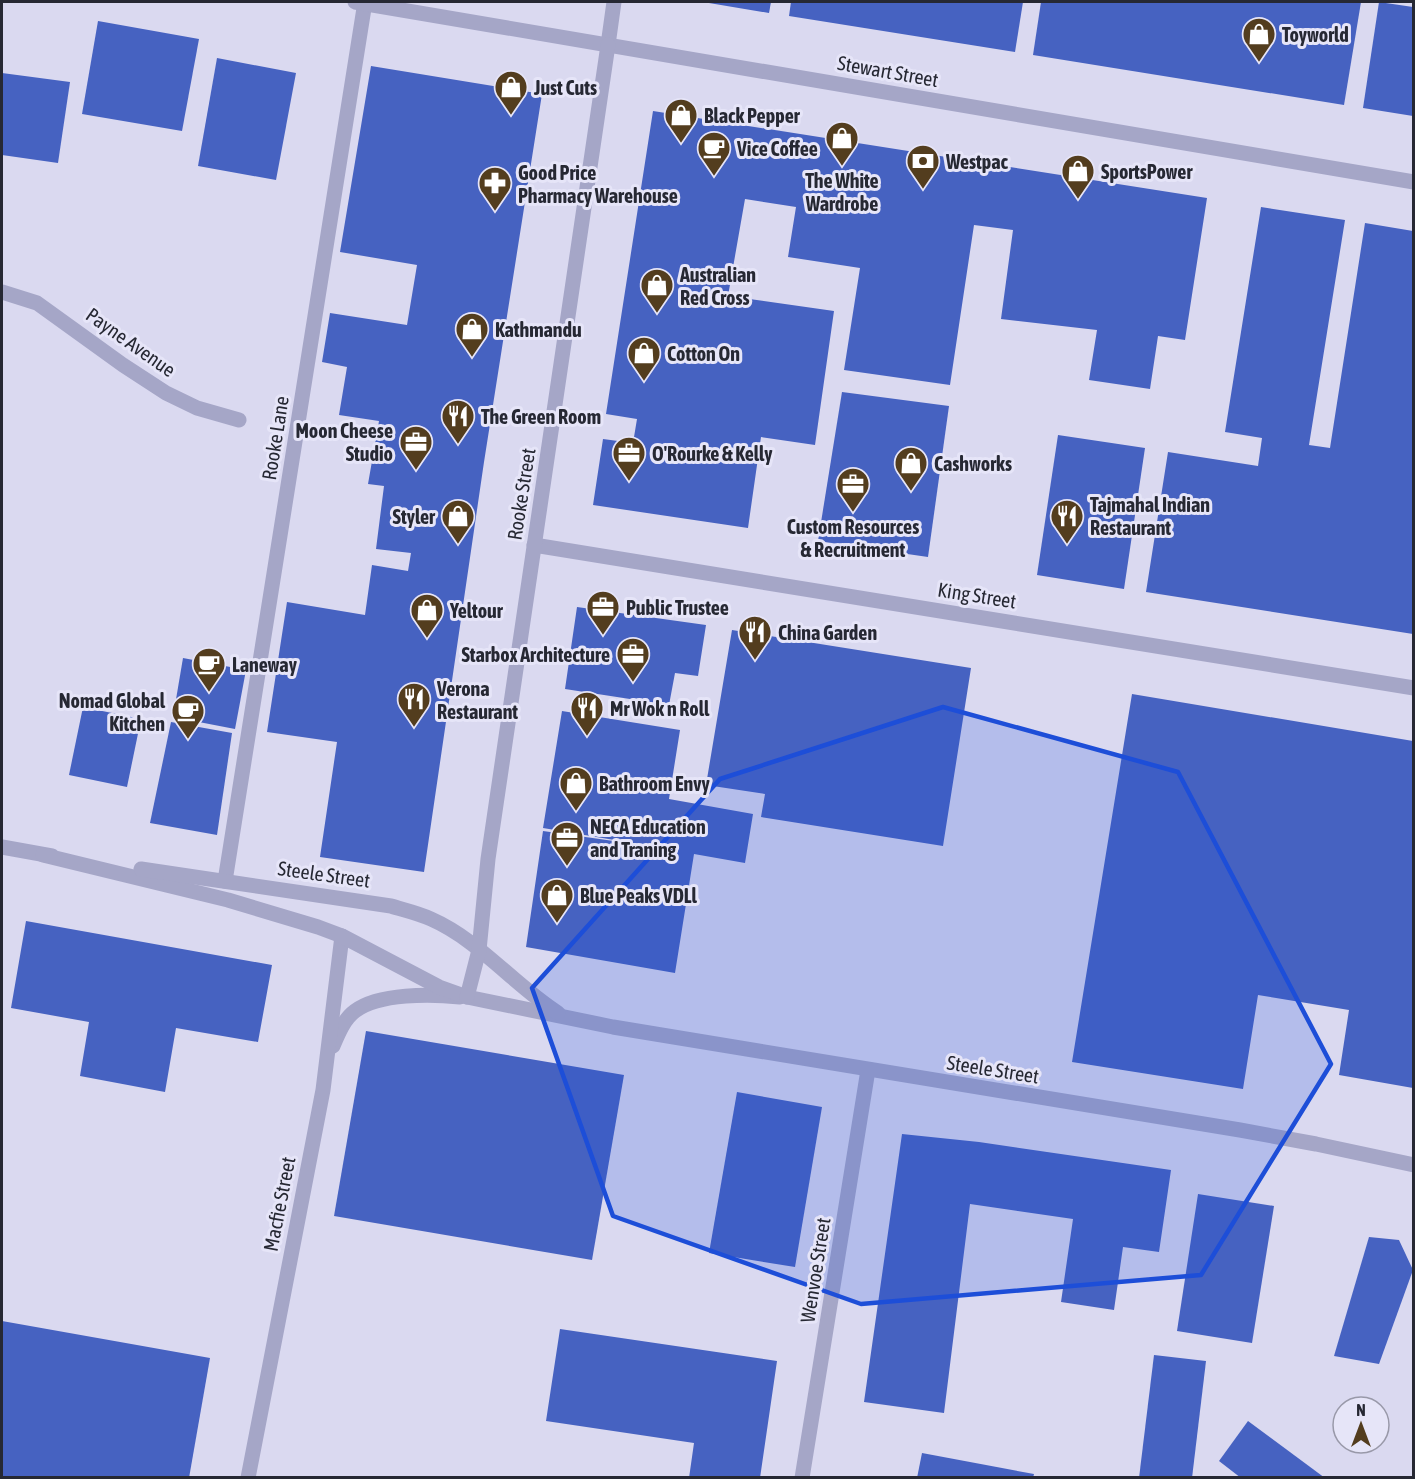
<svg xmlns="http://www.w3.org/2000/svg" width="1415" height="1479" viewBox="0 0 1415 1479" font-family="'Asap Condensed',sans-serif">
	<style>
		.building { fill: #4662c1 }
		.lines { fill: none; stroke-linecap: round; stroke-linejoin: round }
		.service { stroke: #a5a6c7; stroke-width: 15 }
		.pedestrian { stroke: #a5a6c7; stroke-width: 15 }
		.minor { stroke: #a5a6c7; stroke-width: 15 }
		.tertiary { stroke: #a5a6c7; stroke-width: 15 }
		.marked { fill: #1d4ed8; fill-opacity: 0.2; stroke: #1d4ed8; stroke-width: 4.5; stroke-linejoin: round }
		.labels { text-anchor: middle; dominant-baseline: central; stroke-width: 6; stroke-linejoin: round; paint-order: stroke }
		.poi-label { font-size: 20px; font-weight: bold; fill: #262833; stroke: #e6e5f8; text-anchor: start }
		.street-label { font-size: 20px; fill: #262833; stroke: #e6e5f8 }
	</style>
	<rect width="100%" height="100%" fill="#dad9f0"/>
	<g class="building">
		<polygon points="703,2 771,2 769,13"/>
		<polygon points="791,2 1023,2 1015,52 789,16"/>
		<polygon points="1041,2 1361,2 1344,105 1033,55"/>
		<polygon points="1379,2 1413,7 1413,116 1363,108"/>
		<polygon points="98,21 199,39 182,131 82,114"/>
		<polygon points="217,58 296,73 276,180 198,166"/>
		<polygon points="371,66 542,94 484,462 424,872 320,857 337,742 267,732 287,602 365,615 372,565 408,571 411,553 376,549 384,486 368,484 379,421 339,415 347,367 322,362 330,313 407,325 417,265 340,252"/>
		<polygon points="2,73 70,82 58,163 2,155"/>
		<polygon points="653,111 1207,198 1185,340 1158,336 1150,389 1089,380 1097,330 1001,319 1013,230 974,225 950,385 844,370 860,268 788,257 796,207 745,199 728,296 834,311 815,445 761,437 748,528 593,505 603,439 633,443 637,419 606,414"/>
		<polygon points="1261,207 1345,220 1309,445 1330,448 1365,223 1413,231 1413,634 1146,592 1168,452 1258,466 1262,438 1225,432"/>
		<polygon points="842,392 949,406 928,557 818,541"/>
		<polygon points="1058,435 1145,448 1124,589 1037,575"/>
		<polygon points="577,607 706,625 698,676 675,673 669,705 565,689"/>
		<polygon points="732,630 971,668 943,846 761,817 765,794 706,785"/>
		<polygon points="183,658 246,670 235,729 173,717"/>
		<polygon points="1132,694 1413,741 1413,1088 1339,1075 1349,1010 1258,995 1243,1089 1072,1062"/>
		<polygon points="83,707 141,719 127,787 69,775"/>
		<polygon points="562,711 680,730 669,799 753,814 745,863 694,854 675,973 526,947 543,831 656,847 543,828"/>
		<polygon points="171,722 232,733 217,835 150,823"/>
		<polygon points="26,921 272,965 258,1042 176,1028 165,1092 80,1076 89,1022 11,1008"/>
		<polygon points="366,1031 624,1075 592,1260 334,1216"/>
		<polygon points="737,1092 822,1107 795,1267 709,1253"/>
		<polygon points="902,1134 979,1142 1171,1170 1159,1252 1123,1247 1114,1310 1061,1302 1073,1219 970,1204 944,1413 864,1402"/>
		<polygon points="1198,1194 1274,1206 1252,1343 1177,1331"/>
		<polygon points="1369,1237 1399,1240 1413,1270 1379,1364 1334,1356"/>
		<polygon points="2,1321 210,1358 189,1478 2,1478"/>
		<polygon points="560,1329 777,1361 760,1478 689,1478 694,1443 546,1421"/>
		<polygon points="1154,1355 1206,1361 1192,1478 1139,1478"/>
		<polygon points="1248,1421 1325,1478 1241,1478 1219,1461"/>
		<polygon points="922,1453 1034,1474 1033,1478 917,1478"/>
	</g>
	<g class="lines">
		<polyline class="service" points="225,881 365,2"/>
		<polyline class="pedestrian" points="608,45 614,2"/>
		<g class="minor">
			<polyline points="2,292 37,303 123,365 166,393 197,408 239,420"/>
			<path d="M333,1046c5,-12 11,-27 22,-35 24,-18 76,-17 105,-14"/>
			<polyline points="248,1478 323,1090 342,936"/>
			<polyline points="802,1478 868,1070"/>
		</g>
		<g class="tertiary">
			<polyline points="355,2 1414,182"/>
			<polyline points="534,545 1414,688"/>
			<polyline points="2,847 52,856"/>
			<polyline points="43,855 228,900 318,927 342,936 439,987 467,997 613,1027 1240,1130 1316,1144 1414,1165"/>
			<path d="M141,869l250,37c13,4 27,7 40,13 48,21 83,66 127,94"/>
			<polyline points="467,997 479,950 488,859 608,45"/>
		</g>
	</g>
	<path class="marked" d="M943,707l235,65 153,292 -130,211 -340,29 -248,-88 -81,-228 188,-209z"/>
	<defs>
		<g id="shop-pin" transform="scale(1.725)"><path d="M0 17L-7.5 6A9.5 9.5 0 1 1 7.5 6Z" fill="#533d1e" stroke="#e6e5f8"/><path d="M-5-2.5h2.3a2.7 3.5 0 0 1 5.4 0H5L5.5 6h-11ZM-1.5-2.5h3a1.5 2.3 0 0 0-3 0Z" fill="#fff"/></g>
		<g id="cafe-pin" transform="scale(1.725)"><path d="M0 17L-7.5 6A9.5 9.5 0 1 1 7.5 6Z" fill="#533d1e" stroke="#e6e5f8"/><path d="M-5.5-4.5H6V0H3Q3 3.5 0 3.5H-2.5Q-5.5 3.5-5.5 0ZM3-3.2v2h1.7v-2ZM-6 4.5H4V6H-6Z" fill="#fff"/></g>
		<g id="bank-pin" transform="scale(1.725)"><path d="M0 17L-7.5 6A9.5 9.5 0 1 1 7.5 6Z" fill="#533d1e" stroke="#e6e5f8"/><path d="M-6-4H6V4H-6ZM0-2.3a2.3 2.3 0 1 0 0 4.6a2.3 2.3 0 1 0 0-4.6Z" fill="#fff"/></g>
		<g id="pharmacy-pin" transform="scale(1.725)"><path d="M0 17L-7.5 6A9.5 9.5 0 1 1 7.5 6Z" fill="#533d1e" stroke="#e6e5f8"/><path d="M-2-6h4v4h4v4h-4v4h-4v-4h-4v-4h4Z" fill="#fff"/></g>
		<g id="restaurant-pin" transform="scale(1.725)"><path d="M0 17L-7.5 6A9.5 9.5 0 1 1 7.5 6Z" fill="#533d1e" stroke="#e6e5f8"/><path d="M-5-6h1v4h1v-4h1v4h1v-4h1v5L-1.5 .5V6h-2V.5L-5-1ZM5-6V6H3V1.5H1.5Q1.5-4 5-6Z" fill="#fff"/></g>
		<g id="office-pin" transform="scale(1.725)"><path d="M0 17L-7.5 6A9.5 9.5 0 1 1 7.5 6Z" fill="#533d1e" stroke="#e6e5f8"/><path d="M-6-3h4V-5.5h4V-3h4V5H-6ZM-1-4.5V-3h2v-1.5ZM-6 0V1H6V0Z" fill="#fff"/></g>
	</defs>
	<g fill-rule="evenodd">
		<use href="#shop-pin" x="1259" y="34"/>
		<use href="#shop-pin" x="511" y="87"/>
		<use href="#shop-pin" x="681" y="115"/>
		<use href="#shop-pin" x="842" y="138"/>
		<use href="#cafe-pin" x="714" y="148"/>
		<use href="#bank-pin" x="923" y="161"/>
		<use href="#shop-pin" x="1078" y="171"/>
		<use href="#pharmacy-pin" x="495" y="183"/>
		<use href="#shop-pin" x="657" y="285"/>
		<use href="#shop-pin" x="472" y="329"/>
		<use href="#shop-pin" x="644" y="353"/>
		<use href="#restaurant-pin" x="458" y="416"/>
		<use href="#office-pin" x="416" y="442"/>
		<use href="#office-pin" x="629" y="453"/>
		<use href="#shop-pin" x="911" y="463"/>
		<use href="#office-pin" x="853" y="484"/>
		<use href="#shop-pin" x="458" y="516"/>
		<use href="#restaurant-pin" x="1067" y="516"/>
		<use href="#office-pin" x="603" y="607"/>
		<use href="#shop-pin" x="427" y="610"/>
		<use href="#restaurant-pin" x="755" y="632"/>
		<use href="#office-pin" x="633" y="654"/>
		<use href="#cafe-pin" x="209" y="664"/>
		<use href="#restaurant-pin" x="414" y="699"/>
		<use href="#restaurant-pin" x="587" y="708"/>
		<use href="#cafe-pin" x="188" y="711"/>
		<use href="#shop-pin" x="576" y="783"/>
		<use href="#office-pin" x="567" y="838"/>
		<use href="#shop-pin" x="557" y="895"/>
	</g>
	<g class="labels">
		<g class="poi-label">
			<text x="1282" y="34">Toyworld</text>
			<text x="534" y="87">Just Cuts</text>
			<text x="704" y="115">Black Pepper</text>
			<text x="737" y="148">Vice Coffee</text>
			<text x="946" y="161">Westpac</text>
			<text x="1101" y="171">SportsPower</text>
			<text x="518" y="172">Good Price<tspan x="518" dy="23">Pharmacy Warehouse</tspan></text>
			<text x="842" y="180" text-anchor="middle">The White<tspan x="842" dy="23">Wardrobe</tspan></text>
			<text x="680" y="274">Australian<tspan x="680" dy="23">Red Cross</tspan></text>
			<text x="495" y="329">Kathmandu</text>
			<text x="667" y="353">Cotton On</text>
			<text x="481" y="416">The Green Room</text>
			<text x="393" y="430" text-anchor="end">Moon Cheese<tspan x="393" dy="23">Studio</tspan></text>
			<text x="652" y="453">O'Rourke &amp; Kelly</text>
			<text x="934" y="463">Cashworks</text>
			<text x="1090" y="504">Tajmahal Indian<tspan x="1090" dy="23">Restaurant</tspan></text>
			<text x="435" y="516" text-anchor="end">Styler</text>
			<text x="853" y="526" text-anchor="middle">Custom Resources<tspan x="853" dy="23">&amp; Recruitment</tspan></text>
			<text x="626" y="607">Public Trustee</text>
			<text x="450" y="610">Yeltour</text>
			<text x="778" y="632">China Garden</text>
			<text x="610" y="654" text-anchor="end">Starbox Architecture</text>
			<text x="232" y="664">Laneway</text>
			<text x="437" y="688">Verona<tspan x="437" dy="23">Restaurant</tspan></text>
			<text x="165" y="700" text-anchor="end">Nomad Global<tspan x="165" dy="23">Kitchen</tspan></text>
			<text x="610" y="708">Mr Wok n Roll</text>
			<text x="599" y="783">Bathroom Envy</text>
			<text x="590" y="826">NECA Education<tspan x="590" dy="23">and Traning</tspan></text>
			<text x="580" y="895">Blue Peaks VDLl</text>
		</g>
		<g class="street-label">
			<text transform="translate(888 71) rotate(10)">Stewart Street</text>
			<text transform="translate(131 342) rotate(35)">Payne Avenue</text>
			<text transform="translate(275 438) rotate(-81)">Rooke Lane</text>
			<text transform="translate(521 494) rotate(-81)">Rooke Street</text>
			<text transform="translate(977 595) rotate(9)">King Street</text>
			<text transform="translate(324 874) rotate(8)">Steele Street</text>
			<text transform="translate(993 1069) rotate(9)">Steele Street</text>
			<text transform="translate(279 1204) rotate(-79)">Macfie Street</text>
			<text transform="translate(815 1270) rotate(-81)">Wenvoe Street</text>
		</g>
	</g>
	<rect width="1415" height="1479" fill="none" stroke="#262833" stroke-width="6"/>
	<g transform="translate(1361 1425)"><circle r="28" fill="#e6e5f8" stroke="#9999a9" stroke-width="1.5"/>
	<path d="M0-4.5L10 22L0 15L-10 22Z" fill="#533d1e"/>
	<text y="-9" font-size="16" font-weight="bold" text-anchor="middle" fill="#262833">N</text>
	</g>
</svg>
